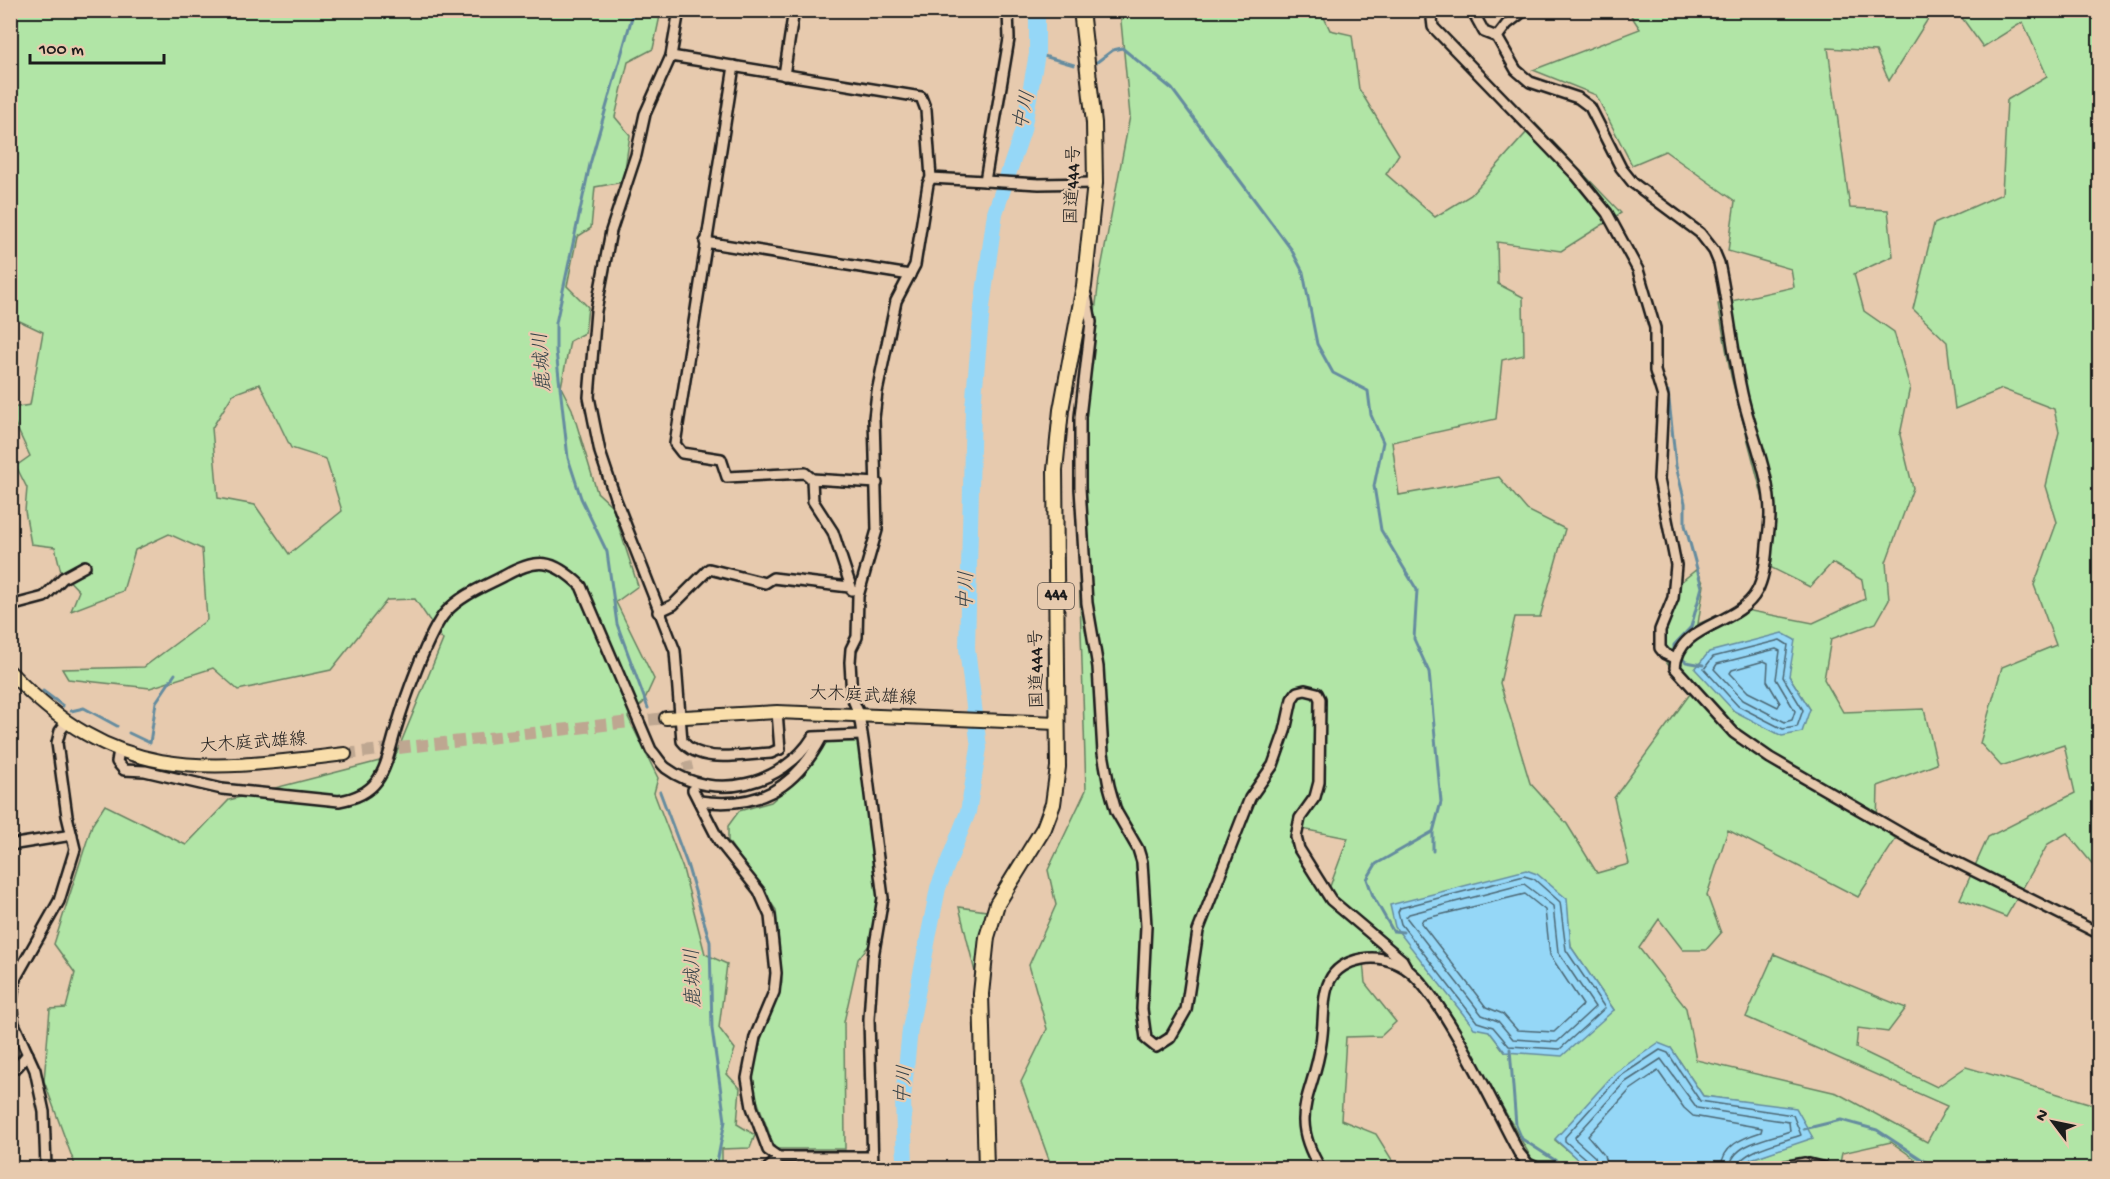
<svg xmlns="http://www.w3.org/2000/svg" width="2110" height="1179" viewBox="0 0 2110 1179" font-family="'Gochi Hand','Klee One',sans-serif">
	<style>
		.green { fill: #b1e5a6; stroke: #668061; stroke-width: 1.5; fill-rule: evenodd }
		.water { fill: #95d7f7; stroke: #658c9f; stroke-width: 1.5 }
		.lines { fill: none; stroke-linecap: round; stroke-linejoin: round }
		.shore { stroke: #4c6774; stroke-width: 1.5 }
		.stream { stroke: #658c9f; stroke-width: 3 }
		.river { stroke: #95d7f7; stroke-width: 16 }
		.minor-tunnel { stroke: #bea791; stroke-width: 9; stroke-dasharray: 9 4.5; stroke-linecap: butt }
		.major-tunnel { stroke: #bea791; stroke-width: 12; stroke-dasharray: 12 6; stroke-linecap: butt }
		.minor-casing { stroke: #1c1c1c; stroke-width: 14 }
		.major-casing { stroke: #1c1c1c; stroke-width: 16 }
		.highway-casing { stroke: #1c1c1c; stroke-width: 18 }
		.minor { stroke: #e7caae; stroke-width: 9 }
		.major { stroke: #f9deab; stroke-width: 12 }
		.highway { stroke: #f9deab; stroke-width: 14 }
		.labels { text-anchor: middle; dominant-baseline: central; stroke-width: 4.5; stroke-linejoin: round; paint-order: stroke }
		.shield { fill: #e7caae; stroke: #595048; stroke-width: 1.5 }
		.shield-label { font-size: 16px; font-weight: bold; fill: #1c1c1c }
		.street-label { font-size: 18px; fill: #1c1c1c; stroke: #e7caae }
		.water-label { font-size: 20px; font-style: italic; fill: #344148; stroke: #e7caae }
	</style>
	<rect width="100%" height="100%" fill="#e7caae"/>
	<filter id="ink" filterUnits="userSpaceOnUse"><feTurbulence type="fractalNoise" baseFrequency=".0167" numOctaves="2"/><feDisplacementMap in="SourceGraphic" scale="12" xChannelSelector="R" yChannelSelector="G"/><feConvolveMatrix kernelMatrix="1 2 1 2 8 2 1 2 1" color-interpolation-filters="sRGB"/></filter>
	<g filter="url(#ink)">
		<g class="green">
			<path d="M11,11h650l-8,38 -25,13 -13,55 15,18 -7,47 -28,5 -4,41 -14,9 -10,49 21,21 -3,26 -15,8 -9,46 11,22 25,83 15,14 26,80 -22,16 38,77 -11,24 -15,14 30,61 -4,15 29,76 22,85 22,10 -8,64 16,21 -8,25 13,14 -3,36 18,11 -5,13 -28,1v14l6,5h-652l-32,-87 6,-72 16,-1 9,-35 -21,-29 38,-119 13,-20 81,40 43,-45 166,-43 48,-117 -28,-41 -28,1 -56,70 -93,20 -25,-22 -63,20 -82,-9 -6,-10 82,-2 63,-47 -5,-71 -33,-15 -34,16 -12,41 -52,20 8,-20 -18,-19 -6,-25 -24,-3 -6,-33 2,-23 -11,-22 14,-10 -19,-41v-7l19,-3 13,-73 -32,-15zM260,384l31,64 35,11 16,52 -53,43 -34,-49 -37,-7 -6,-70 21,-34z"/>
			<path d="M1120,11h201l9,19 22,5 7,54 40,65 -13,20 49,43 36,-22 64,-72 86,90 -60,38 -64,-9 1,42 25,13 1,58 -22,5 -6,59 -104,23 7,53 100,-18 28,33 38,19 -25,88h-25l-15,66 30,100 37,41 30,49 32,-9 -15,-66 76,-104 -30,-40 -3,-21 19,-47 21,-17 7,16 -6,39 38,-16 77,15 52,-24 -3,-19 -30,-17 -22,24 -50,-25 6,-52 -35,-134 -13,-72 76,-17 -3,-18 -63,-18 7,-50 -70,-50 -33,14 -36,-70 -63,-25 107,-41 -12,-18h305l-44,70 -13,-30 -48,-3 22,160 38,2 5,46 -39,18 10,37 30,21 16,55 -10,48 13,53 -27,74 3,38 -13,23 -45,16 -7,40 19,33 81,-3 13,55 -59,22 -1,39 19,14 -38,58 -130,-67 -21,65 14,38 -15,17h-23l-24,-31 -20,29 47,60 10,52 141,33 90,49 20,-36 -201,-89 28,-63 132,54 -18,24 -30,-4 -2,20 81,39 29,-20 126,37 7,-13v77h-171l-37,-26 -49,11 -3,15h-98l10,-9 61,-22 -16,-28 -93,-13 -32,-48 -116,92 33,28h-42l-13,-7 -87,-154 -36,-45 -24,-16 -23,15 2,22 31,39 -15,14 -35,1 -5,83 35,14 21,34h-345l-31,-86 26,-53 -18,-64 27,-60 -8,-35 38,-80 -10,-318 23,-193 31,-163zM1789,676l21,33 -76,2zM1297,828l51,10 -19,51 -39,-46zM1566,899l5,48 43,63 -109,42 -16,-21z"/>
			<polygon points="1957,11 2099,11 2099,872 2067,833 2048,844 2006,917 1960,899 1988,837 2075,793 2064,745 2001,766 1980,743 2002,667 2056,645 2034,585 2057,522 2046,486 2059,432 2054,409 2002,389 1955,409 1947,342 1913,309 1934,224 2002,194 2007,100 2047,76 2023,22 1983,47"/>
			<polygon points="825,741 859,742 879,901 870,944 858,959 844,1022 845,1149 775,1149 750,1081 759,1042 782,983 776,910 728,841 728,826 739,811 771,802 803,774"/>
			<polygon points="959,907 986,911 976,976"/>
		</g>
		<g class="water">
			<polygon points="1782,633 1795,640 1789,676 1810,709 1802,732 1782,736 1734,711 1695,669 1709,652"/>
			<polygon points="1526,870 1537,874 1567,899 1571,947 1614,1010 1562,1056 1505,1052 1489,1031 1474,1028 1395,927 1390,905"/>
			<polygon points="1658,1043 1671,1048 1703,1096 1796,1108 1813,1138 1751,1159 1741,1168 1587,1168 1555,1139 1615,1073"/>
		</g>
		<g class="lines">
			<g class="shore">
				<polygon points="1780,640 1788,645 1783,677 1803,710 1797,727 1783,729 1738,706 1704,669 1713,657"/>
				<polygon points="1776,649 1780,651 1776,679 1795,711 1792,720 1785,722 1743,700 1714,669 1717,664"/>
				<polygon points="1764,661 1768,663 1767,681 1780,703 1778,707 1748,692 1730,673 1732,670"/>
				<polygon points="1524,876 1534,879 1560,902 1566,950 1605,1008 1560,1049 1509,1046 1493,1027 1477,1022 1401,924 1398,912 1400,908"/>
				<polygon points="1524,884 1553,906 1558,952 1595,1007 1557,1042 1513,1039 1498,1021 1482,1015 1406,917 1409,914"/>
				<polygon points="1525,894 1545,910 1550,955 1583,1005 1554,1032 1517,1030 1503,1014 1486,1007 1421,923 1423,919"/>
				<path d="M1591,1168l-2,-6 -24,-21v-4l54,-60 41,-27 8,3 32,48 93,14 8,20c-16,6 -61,15 -64,33"/>
				<path d="M1598,1168l-3,-11 -19,-17 -1,-3 49,-54 37,-24 36,49 92,14 1,9c-19,7 -59,12 -60,37"/>
				<path d="M1607,1168l-3,-13 -16,-19 42,-46 28,-19 26,37 9,8 69,12 -1,4c-19,6 -39,14 -40,36"/>
			</g>
			<g class="stream">
				<polyline points="634,10 590,164 556,323 556,351 568,458 581,498 607,552 617,624 648,708"/>
				<polyline points="1037,54 1074,65"/>
				<polyline points="1097,62 1113,50 1122,48 1172,89 1291,249 1303,272 1317,344 1333,373 1368,391 1371,415 1383,442 1374,486 1381,530 1417,590 1414,639 1429,672 1441,802 1433,832 1433,851"/>
				<polyline points="1668,391 1676,466 1685,503 1685,525 1702,587 1691,627 1674,645 1674,651 1686,662 1703,665"/>
				<polyline points="43,691 63,706"/>
				<polyline points="71,711 84,708 117,726"/>
				<polyline points="129,733 150,743 156,702 175,674"/>
				<polyline points="660,792 687,864 710,942 712,1029 725,1121 716,1168"/>
				<polyline points="1403,932 1393,931 1373,896 1367,879 1376,864 1432,832"/>
				<polyline points="1510,1049 1516,1125 1522,1139 1567,1168"/>
				<polyline points="1804,1129 1841,1120 1877,1130 1935,1168"/>
			</g>
			<polyline class="river" points="905,1168 903,1099 910,1029 938,888 968,812 979,748 967,648 973,408 982,307 995,213 1023,130 1037,54 1037,10"/>
			<polyline class="minor-tunnel" points="687,762 693,788"/>
			<polyline class="major-tunnel" points="345,754 666,718"/>
			<g class="minor-casing">
				<g id="minor">
					<path d="M679,10l-8,46 -26,58 -9,41 -25,76 -15,80 -7,86 11,55 16,48 59,151 7,90c19,24 61,13 89,12l9,-4"/>
					<polyline points="1431,10 1433,27 1576,175 1607,213 1638,270 1655,328 1655,371 1663,397 1659,479 1676,565 1673,598 1660,630 1660,648 1665,654 1676,659"/>
					<path d="M1472,10l12,22 13,5 19,33 14,12 48,16 12,9 31,61 12,15 67,50 14,18 5,12c9,42 13,85 22,126 8,41 29,83 29,125 0,11 -2,22 -3,32 -1,14 -3,32 -10,45 -19,36 -79,31 -82,77l59,65 36,25 144,83 186,93"/>
					<polyline points="1497,37 1507,24 1525,10"/>
					<polyline points="671,56 921,97 926,110 931,178 928,184 915,265 896,301 877,392 874,418 877,530 858,596 857,637 851,649 850,662 852,697 859,714 864,747 883,898 873,957 869,1019 873,1168"/>
					<polyline points="734,66 675,444 682,453 721,459 727,477 805,473 812,479"/>
					<polyline points="784,75 794,10"/>
					<polyline points="931,178 1039,184 1095,183"/>
					<polyline points="985,181 1009,39 1008,10"/>
					<polyline points="705,242 910,275"/>
					<polyline points="1086,295 1091,322 1080,417 1080,488 1087,603 1098,667 1103,753 1109,786 1116,811 1138,849 1142,862 1146,926 1142,1009 1146,1039 1156,1047 1170,1038 1186,1010 1198,931 1250,798 1273,765 1285,731 1292,699 1297,692 1305,690 1317,693 1320,699 1319,782 1315,797 1300,818 1296,837 1299,849 1331,900 1402,960 1407,969"/>
					<polyline points="852,590 833,532 813,501 812,479 877,483"/>
					<polyline points="10,606 44,597 63,578 85,566"/>
					<polyline points="658,612 673,605 709,569 765,583 773,578 849,587"/>
					<polyline points="777,712 780,749"/>
					<path d="M119,750l-2,12 7,8 21,1 77,18 117,12c45,-7 46,-36 57,-72 8,-27 32,-97 50,-117 15,-17 39,-26 58,-36 34,-19 49,-17 77,10l70,164c5,5 9,13 15,18 48,35 117,17 147,-31l48,-2"/>
					<polyline points="693,790 719,841 759,891 770,916 776,973 774,992 755,1037 747,1078 752,1107 768,1150 778,1157 872,1157"/>
					<path d="M699,801c58,8 95,-11 123,-64"/>
					<polyline points="10,845 72,835"/>
					<polyline points="10,1068 17,1067 28,1054"/>
					<polyline points="46,1168 44,1112 35,1070 14,1024 11,1005 15,979 59,901 75,849 67,816 57,743 60,731 67,722"/>
					<polyline points="768,1168 777,1161 778,1157"/>
					<path d="M1320,1168c-33,-55 -6,-72 1,-125 6,-36 -6,-75 41,-84 15,-3 31,1 43,9 36,23 91,143 114,185l9,11 9,4"/>
					<polyline points="1777,1168 1805,1163 1825,1168"/>
				</g>
			</g>
			<g class="major-casing">
				<g id="major">
					<path d="M10,672c107,113 195,99 335,82"/>
					<polyline points="666,718 777,712 1057,723"/>
				</g>
			</g>
			<g class="highway-casing">
				<polyline id="highway" points="986,1168 981,994 987,937 997,904 1044,828 1053,804 1058,767 1055,470 1061,410 1084,286 1095,183 1094,123 1081,10"/>
			</g>
			<use href="#minor" class="minor"/>
			<use href="#major" class="major"/>
			<use href="#highway" class="highway"/>
		</g>
	</g>
	<g class="labels">
		<rect class="shield" x="1038" y="583" width="36" height="26" rx="4.5"/>
		<g class="shield-label">
			<text x="1056" y="596">444</text>
		</g>
		<g class="street-label">
			<text transform="translate(1074 185) rotate(-88)">国道444号</text>
			<text transform="translate(1038 669) rotate(-91)">国道444号</text>
			<text transform="translate(863 697) rotate(3)">大木庭武雄線</text>
			<text transform="translate(253 744) rotate(-4)">大木庭武雄線</text>
		</g>
		<g class="water-label">
			<text transform="translate(1026 111) rotate(-78)">中川</text>
			<text transform="translate(544 362) rotate(-94)">鹿城川</text>
			<text transform="translate(968 591) rotate(-88)">中川</text>
			<text transform="translate(695 978) rotate(-92)">鹿城川</text>
			<text transform="translate(906 1085) rotate(-86)">中川</text>
		</g>
	</g>
	<rect width="2110" height="1179" fill="none" stroke="#e7caae" stroke-width="36"/>
	<rect x="18" y="18" width="2074" height="1143" fill="none" stroke="#1c1c1c" stroke-width="2" filter="url(#ink)"/>
	<g transform="translate(2053 1122) rotate(302)" stroke="#e7caae" stroke-width="4.5" paint-order="stroke">
	<path d="M0-4.5L10 22L0 15L-10 22Z" fill="#1c1c1c"/>
	<text y="-9" font-size="16" font-weight="bold" text-anchor="middle" fill="#1c1c1c">N</text>
	</g>
	<path d="M30 54v9h134v-9" fill="none" stroke="#1c1c1c" stroke-width="3"/>
	<text x="39" y="54" font-size="18" fill="#1c1c1c" stroke="#e7caae" stroke-width="4.5" paint-order="stroke">100 m</text>
</svg>
